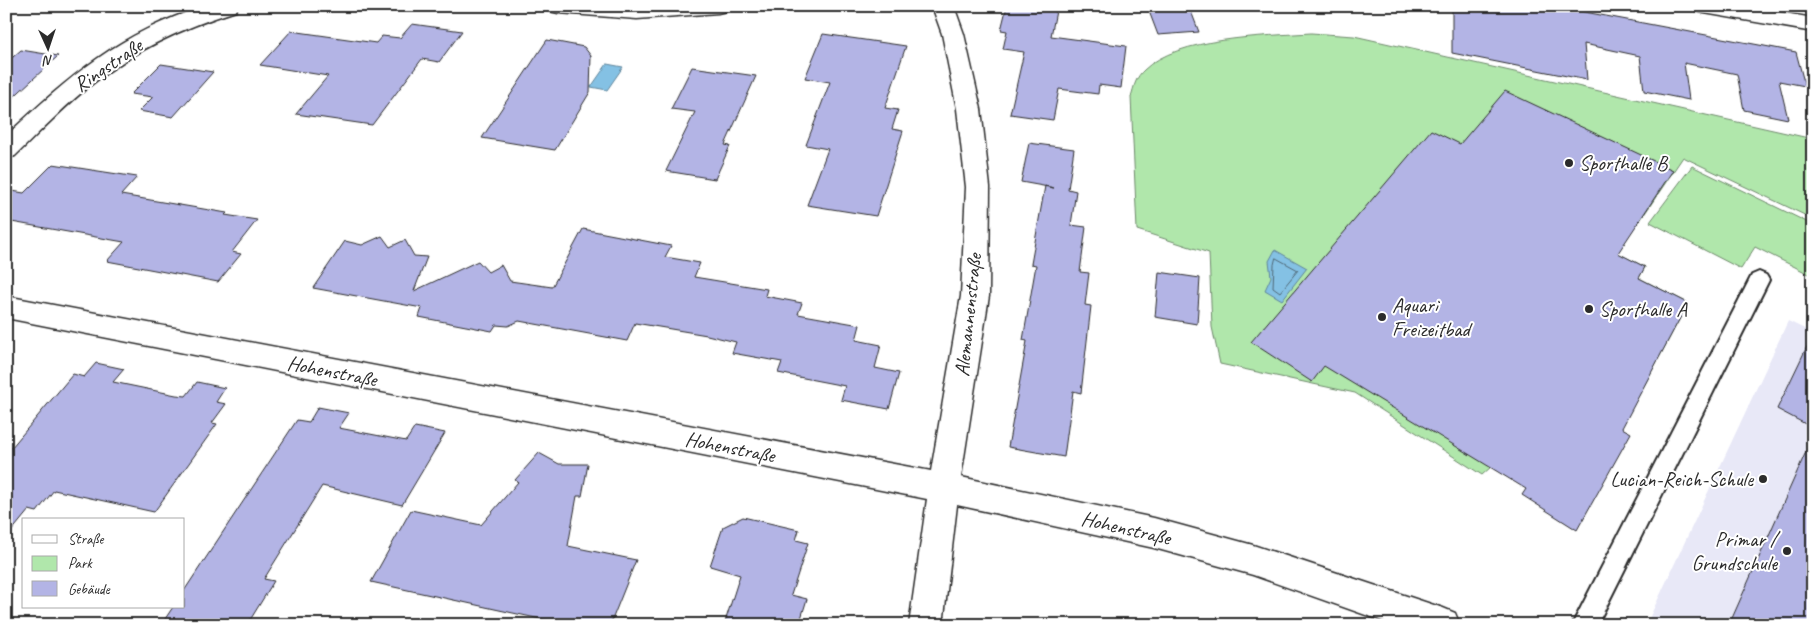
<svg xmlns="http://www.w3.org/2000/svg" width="1819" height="631" viewBox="0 0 1819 631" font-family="Caveat,sans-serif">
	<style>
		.built { fill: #e8e8f7 }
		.green { fill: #b0e7ab; stroke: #6e896b }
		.water { fill: #84c1e4; stroke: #60859a }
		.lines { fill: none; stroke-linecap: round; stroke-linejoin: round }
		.shore { stroke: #4f6775; stroke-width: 1 }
		.building { fill: #b3b4e5; stroke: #2b2b2b }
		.service-casing { stroke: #2b2b2b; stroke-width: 4 }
		.minor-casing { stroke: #2b2b2b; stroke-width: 3 }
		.service { fill: #fff; fill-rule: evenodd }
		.minor { fill: #fff; fill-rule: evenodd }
		.poi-dot { fill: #2b2b2b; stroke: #fff; stroke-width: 2 }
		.labels { text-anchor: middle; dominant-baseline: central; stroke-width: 4; stroke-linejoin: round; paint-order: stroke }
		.street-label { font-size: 21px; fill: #2b2b2b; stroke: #fff }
		.poi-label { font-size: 21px; fill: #2b2b2b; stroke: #fff; text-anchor: start }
	</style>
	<rect width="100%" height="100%" fill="#fff"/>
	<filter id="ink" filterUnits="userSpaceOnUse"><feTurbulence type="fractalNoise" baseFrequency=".02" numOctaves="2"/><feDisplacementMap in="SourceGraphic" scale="10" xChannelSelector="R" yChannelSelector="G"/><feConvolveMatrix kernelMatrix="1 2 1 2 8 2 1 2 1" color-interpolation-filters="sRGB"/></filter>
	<g filter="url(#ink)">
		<polygon class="built" points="1788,321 1813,333 1813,625 1646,625"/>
		<g class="green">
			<path d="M1311,33l43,3 459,103v80l-130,-62 -46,68 -27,-14 -14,31 49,25 -6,11 49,25 -50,94 -147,70 -9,8 -127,-82 -135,-29 -8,-37 -3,-74 -72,-23 -6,-133c3,-11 5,-20 13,-27 33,-33 122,-34 167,-37z"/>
			<polygon points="1692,166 1813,225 1813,276 1755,247 1741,269 1650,222"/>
		</g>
		<g class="water">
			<polygon points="607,64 623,67 607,90 591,87"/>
			<polygon points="1275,250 1307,268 1282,300 1265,290 1271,277 1269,261"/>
		</g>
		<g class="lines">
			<polygon class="shore" points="1276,258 1298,270 1280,292 1273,287 1274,265"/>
		</g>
		<g class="building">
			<polygon points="1007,6 1057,6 1051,36 1126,46 1121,88 1099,85 1098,94 1059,89 1053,120 1010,114 1024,52 1003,49 1007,31 1001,30"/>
			<polygon points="1147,6 1189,6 1199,32 1158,35"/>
			<polygon points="1452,6 1553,6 1796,52 1805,86 1779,81 1788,119 1744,110 1737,74 1684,63 1689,100 1644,91 1640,56 1584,44 1587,80 1452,53"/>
			<polygon points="412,24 462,31 439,62 422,59 372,125 296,114 328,76 260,65 291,31 376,43 382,36 400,38"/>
			<polygon points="823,34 906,46 885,108 898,110 892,129 903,131 876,216 807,205 828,149 806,145 830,82 805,78"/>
			<polygon points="547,40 584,47 591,56 590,92 555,150 482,138"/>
			<polygon points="21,50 58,56 6,104 6,63"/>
			<polygon points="161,64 213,72 173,117 139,111 153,97 131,94"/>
			<polygon points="692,67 756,76 725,145 730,146 715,179 666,171 695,112 671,109"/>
			<polygon points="1505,91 1673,170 1618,253 1645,267 1639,278 1688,303 1622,428 1631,433 1577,530 1522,495 1526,489 1324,366 1312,382 1251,342 1431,130 1460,144"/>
			<polygon points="1029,143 1074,149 1068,189 1076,191 1071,225 1086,227 1080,272 1089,273 1085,305 1091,306 1081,393 1073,391 1064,457 1008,447 1027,341 1023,340 1036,265 1031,264 1045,186 1054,188 1021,182"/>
			<polygon points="53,164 137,177 121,195 227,213 225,215 257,220 232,252 241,254 218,282 107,261 124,242 6,221 6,190 24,193"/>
			<polygon points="583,229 671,246 665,257 700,263 694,277 767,289 765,296 802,303 798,314 860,325 856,340 881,345 875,368 899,373 889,409 841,400 845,386 778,373 782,362 732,353 736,342 707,335 635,323 627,341 519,321 508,326 496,325 492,331 419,317 422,308 313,288 345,241 362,245 382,236 390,247 405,240 414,256 427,257 414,291 478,261 488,272 501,265 510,281 552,287"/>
			<polygon points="1159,272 1200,278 1197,324 1155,317"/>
			<polygon points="1813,334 1813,428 1777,409"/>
			<polygon points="96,363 124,369 113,382 176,395 186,396 197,382 225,388 216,402 226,404 212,423 217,424 154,512 54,490 37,512 29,510 6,538 6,454 73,374 84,377"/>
			<polygon points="318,407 349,413 339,428 406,441 415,427 445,433 402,505 322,486 264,579 274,581 247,625 161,625 173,607 184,607 184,591 297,420 309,422"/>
			<polygon points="1813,436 1813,625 1729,625"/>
			<polygon points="539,453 559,464 588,464 582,496 577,496 568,546 636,560 610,625 568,625 371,582 411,510 481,525 518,482 515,480"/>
			<polygon points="743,517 799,530 796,540 808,543 791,595 807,599 799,625 724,625 740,575 710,566 723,527"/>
		</g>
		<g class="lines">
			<g class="service-casing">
				<polygon id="service" points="1759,272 1766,275 1769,280 1597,625 1572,625 1752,275"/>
			</g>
			<g class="minor-casing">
				<g id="minor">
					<path d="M205,6h33l-2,5c-51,16 -98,37 -140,70 -29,22 -55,50 -81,75l-9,3v-23c64,-60 113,-103 199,-130z"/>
					<polygon points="548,6 728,6 726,11 718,13 637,19 558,13 550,11"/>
					<polygon points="932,6 954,6 964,34 981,109 990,187 989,296 961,477 1154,518 1253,545 1443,608 1455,613 1460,625 1394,625 1253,575 1154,548 957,505 943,625 909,625 927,499 6,318 6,296 931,471 961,296 966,187 957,109 942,34"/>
					<polygon points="1694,6 1744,6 1813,18 1813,32 1704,13 1696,11"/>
				</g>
			</g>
			<use href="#service" class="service"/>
			<use href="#minor" class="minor"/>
		</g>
	</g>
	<g class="poi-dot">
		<circle cx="1569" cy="163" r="5"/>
		<circle cx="1589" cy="309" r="5"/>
		<circle cx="1382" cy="317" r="5"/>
		<circle cx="1763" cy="479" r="5"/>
		<circle cx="1787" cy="551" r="5"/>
	</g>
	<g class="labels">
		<g class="street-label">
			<text transform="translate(108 65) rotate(-34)">Ringstraße</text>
			<text transform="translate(968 315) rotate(-84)">Alemannenstraße</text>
			<text transform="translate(332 371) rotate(11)">Hohenstraße</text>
			<text transform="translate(730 447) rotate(11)">Hohenstraße</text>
			<text transform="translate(1126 528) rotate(13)">Hohenstraße</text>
		</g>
		<g class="poi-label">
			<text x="1579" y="163">Sporthalle B</text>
			<text x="1392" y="305">Aquari<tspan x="1392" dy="24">Freizeitbad</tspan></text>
			<text x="1599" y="309">Sporthalle A</text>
			<text x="1753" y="479" text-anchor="end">Lucian-Reich-Schule</text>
			<text x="1777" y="539" text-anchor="end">Primar /<tspan x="1777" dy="24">Grundschule</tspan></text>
		</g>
	</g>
	<rect width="1819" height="631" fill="none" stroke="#fff" stroke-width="25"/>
	<rect x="12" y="12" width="1794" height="606" fill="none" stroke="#2b2b2b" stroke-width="2" filter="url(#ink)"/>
	<rect x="22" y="518" width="162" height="90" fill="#ffffff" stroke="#aaaaaa"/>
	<rect x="32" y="535" width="25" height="8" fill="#ffffff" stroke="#aaaaaa"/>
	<text x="68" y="544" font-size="15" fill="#2b2b2b">Straße</text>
	<rect x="32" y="556" width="25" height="15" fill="#b0e7ab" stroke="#aaaaaa"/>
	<text x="68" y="568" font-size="15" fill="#2b2b2b">Park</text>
	<rect x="32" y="581" width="25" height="15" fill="#b3b4e5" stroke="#aaaaaa"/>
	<text x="68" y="594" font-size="15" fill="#2b2b2b">Gebäude</text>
	<g transform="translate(48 48) rotate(177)" stroke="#ffffff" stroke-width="4" paint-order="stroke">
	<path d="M0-4L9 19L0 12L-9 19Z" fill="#2b2b2b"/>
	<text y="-8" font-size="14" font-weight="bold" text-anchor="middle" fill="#2b2b2b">N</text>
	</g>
</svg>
